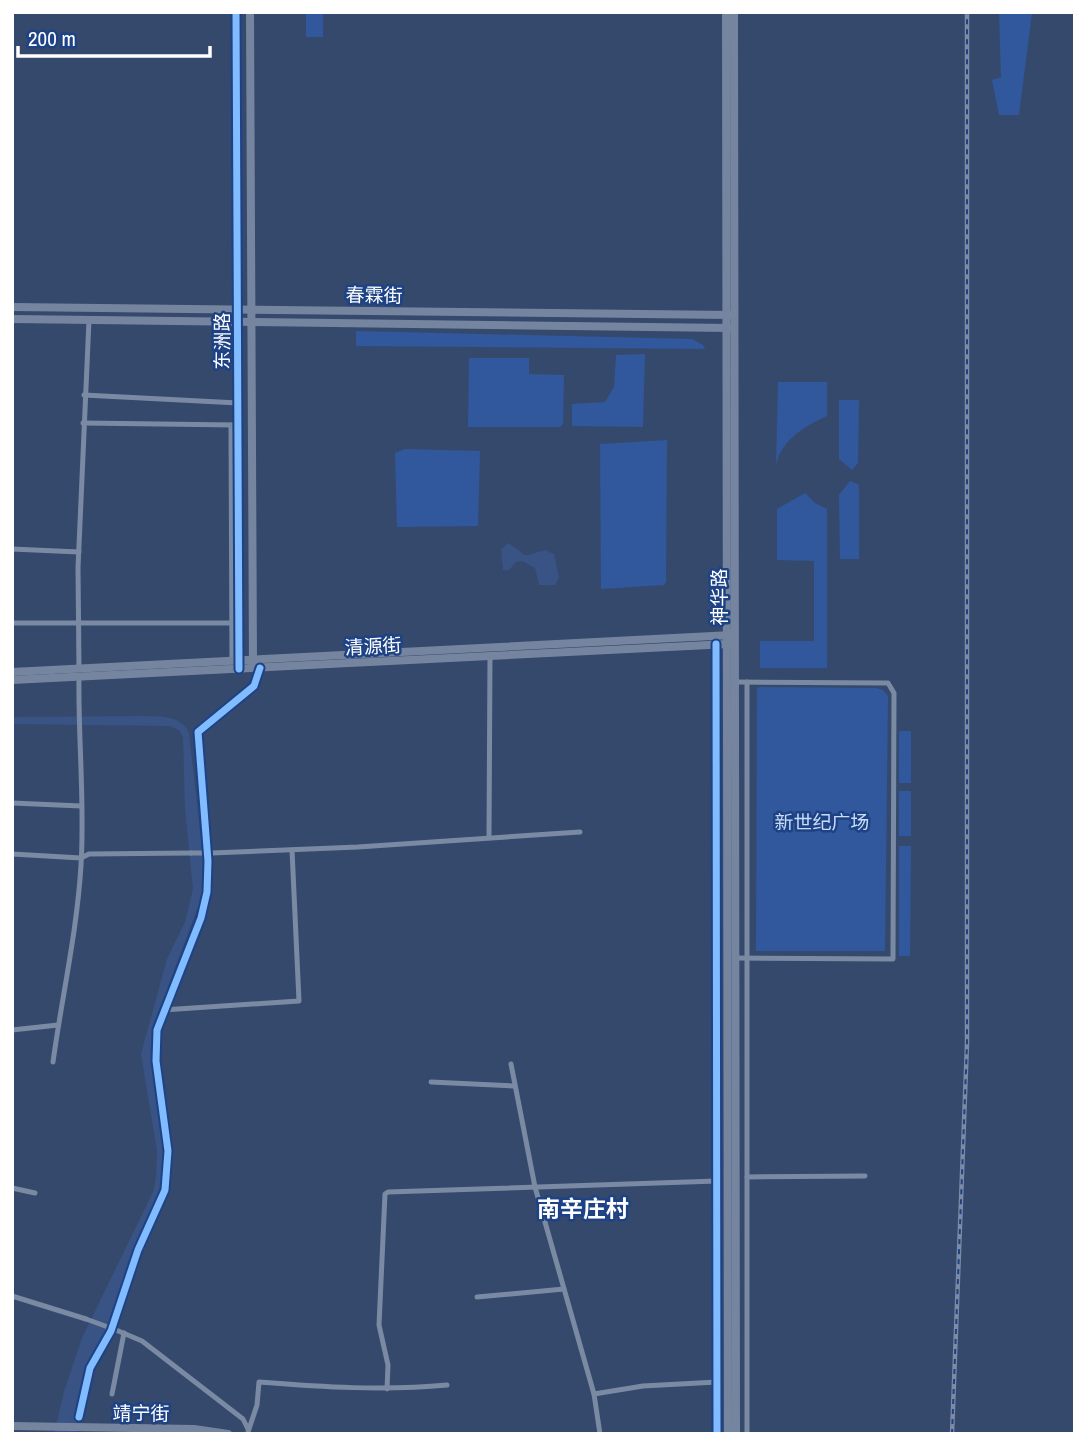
<svg xmlns="http://www.w3.org/2000/svg" width="1087" height="1446" viewBox="0 0 1087 1446" font-family="'Archivo Narrow','Noto Sans SC',sans-serif">
	<style>
		.green { fill: #31589c }
		.water { fill: #395384 }
		.lines { fill: none; stroke-linecap: round; stroke-linejoin: round }
		.street { stroke: #7b8aa3; stroke-width: 5 }
		.secondary { stroke: #76859f; stroke-width: 8 }
		.rail-casing { stroke: #7c8aa3; stroke-width: 4.5 }
		.rail { stroke: #1d4285; stroke-width: 2; stroke-dasharray: 5; stroke-linecap: butt }
		.street-bridge { stroke: #7b8aa3; stroke-width: 5 }
		.cycleway-casing { stroke: #1d4285; stroke-width: 11 }
		.cycleway { stroke: #80bcff; stroke-width: 7 }
		.labels { text-anchor: middle; dominant-baseline: central; stroke-width: 5; stroke-linejoin: round; paint-order: stroke }
		.street-label { font-size: 19px; fill: #fff; stroke: #1d4285 }
		.park-label { font-size: 19px; fill: #c9dbf8; stroke: #1d4285 }
		.quarter-label { font-size: 23px; font-weight: bold; fill: #fff; stroke: #1d4285 }
	</style>
	<rect width="100%" height="100%" fill="#35496d"/>
	<g class="green">
		<rect x="306" y="12" width="17" height="25"/>
		<polygon points="999,12 1032,12 1019,115 999,115 992,80 1001,77"/>
		<polygon points="356,331 692,339 703,345 705,349 356,346"/>
		<polygon points="645,354 643,427 572,426 572,404 605,402 614,387 616,355"/>
		<polygon points="469,358 529,358 529,374 564,375 563,424 560,427 468,427"/>
		<path d="M778,382h49v34c-22,10 -48,25 -51,51z"/>
		<polygon points="839,400 859,400 858,463 852,470 839,459"/>
		<polygon points="667,440 666,582 664,585 601,589 600,444"/>
		<polygon points="405,449 480,451 478,526 397,527 395,453"/>
		<polygon points="850,481 858,484 859,488 859,559 840,559 839,495"/>
		<polygon points="805,493 815,503 827,509 827,668 760,668 760,641 814,641 814,561 777,560 777,509"/>
		<polygon points="760,687 876,688 883,690 888,696 885,951 756,951 757,688"/>
		<rect x="899" y="731" width="12" height="52"/>
		<rect x="899" y="791" width="12" height="45"/>
		<polygon points="899,846 911,846 910,956 899,956"/>
	</g>
	<g class="water">
		<path d="M508,543c23,14 9,15 37,7l9,4 5,24 -4,7h-16l-4,-17 -13,-7 -6,1 -7,8h-6l-2,-21z"/>
		<path d="M142,716c17,1 39,-2 47,17l14,124 -1,39 -48,128 -3,34 14,91 -5,45 -22,49 -30,85 -14,22 -14,41 -5,43h-21l10,-42 18,-54 71,-146 3,-15 1,-26 -16,-97 26,-95 18,-37 8,-33 -8,-80 -2,-72 -4,-7 -10,-4 -157,-2v-7z"/>
	</g>
	<g class="lines">
		<g class="street">
			<polyline points="84,395 238,403"/>
			<polyline points="83,423 235,425"/>
			<polyline points="231,425 232,661"/>
			<polyline points="12,549 79,552"/>
			<polyline points="12,623 236,623"/>
			<polyline points="716,644 717,1434"/>
			<polyline points="79,669 78,568 89,320"/>
			<polyline points="735,682 888,683 894,693 893,959 735,958"/>
			<polyline points="747,682 747,1434"/>
			<polyline points="12,803 81,806"/>
			<polyline points="489,838 490,656"/>
			<polyline points="212,853 358,847 580,832"/>
			<polyline points="12,854 81,858 89,854 191,853"/>
			<polyline points="163,1010 299,1001 292,850"/>
			<polyline points="12,1030 58,1025"/>
			<path d="M53,1062c9,-66 24,-130 28,-197 4,-62 -3,-125 -2,-188"/>
			<polyline points="511,1064 535,1187 594,1394 600,1434"/>
			<polyline points="431,1082 514,1086"/>
			<polyline points="747,1177 865,1176"/>
			<polyline points="12,1188 35,1193"/>
			<polyline points="12,1296 86,1319"/>
			<polyline points="477,1297 564,1289"/>
			<polyline points="116,1330 142,1341 243,1419 248,1429"/>
			<polyline points="387,1389 388,1365 379,1325 385,1194 388,1192 717,1181"/>
			<polyline points="112,1394 124,1333"/>
			<polyline points="594,1394 643,1386 717,1382"/>
			<polyline points="79,1417 90,1368 111,1331 138,1250 165,1190 168,1151 156,1061 157,1030 201,918 207,892 208,861 198,732 254,686 260,668"/>
			<path d="M248,1432l9,-27 2,-23c63,5 125,9 188,3"/>
		</g>
		<g class="secondary">
			<polyline points="236,12 239,664"/>
			<polyline points="250,12 253,665"/>
			<polyline points="726,12 728,1434"/>
			<polyline points="734,12 736,1434"/>
			<polyline points="12,307 732,315"/>
			<polyline points="12,319 730,328"/>
			<polyline points="12,672 732,635"/>
			<polyline points="12,680 729,644"/>
			<polyline points="12,1426 194,1429 228,1434"/>
		</g>
		<g class="rail-casing">
			<polyline id="rail" points="952,1434 967,1044 967,12"/>
		</g>
		<use href="#rail" class="rail"/>
		<g class="street-bridge">
			<polyline points="191,853 212,853"/>
			<polyline points="86,1319 116,1330"/>
		</g>
		<g class="cycleway-casing">
			<g id="cycleway">
				<polyline points="236,12 239,669"/>
				<polyline points="716,644 717,1434"/>
				<polyline points="79,1417 90,1368 111,1331 138,1250 165,1190 168,1151 156,1061 157,1030 201,918 207,892 208,861 198,732 254,686 260,668"/>
			</g>
		</g>
		<use href="#cycleway" class="cycleway"/>
	</g>
	<g class="labels">
		<g class="street-label">
			<text transform="translate(374 295) rotate(1)">春霖街</text>
			<text transform="translate(222 341) rotate(-90)">东洲路</text>
			<text transform="translate(719 597) rotate(-90)">神华路</text>
			<text transform="translate(373 646) rotate(-3)">清源街</text>
			<text x="141" y="1413">靖宁街</text>
		</g>
		<g class="park-label">
			<text x="822" y="822">新世纪广场</text>
		</g>
		<g class="quarter-label">
			<text x="583" y="1208">南辛庄村</text>
		</g>
	</g>
	<rect width="1087" height="1446" fill="none" stroke="#ffffff" stroke-width="28"/>
	<path d="M18 46v10h192v-10" fill="none" stroke="#ffffff" stroke-width="3.5"/>
	<text x="28" y="46" font-size="21" fill="#ffffff" stroke="#1d4285" stroke-width="5" paint-order="stroke">200 m</text>
</svg>
